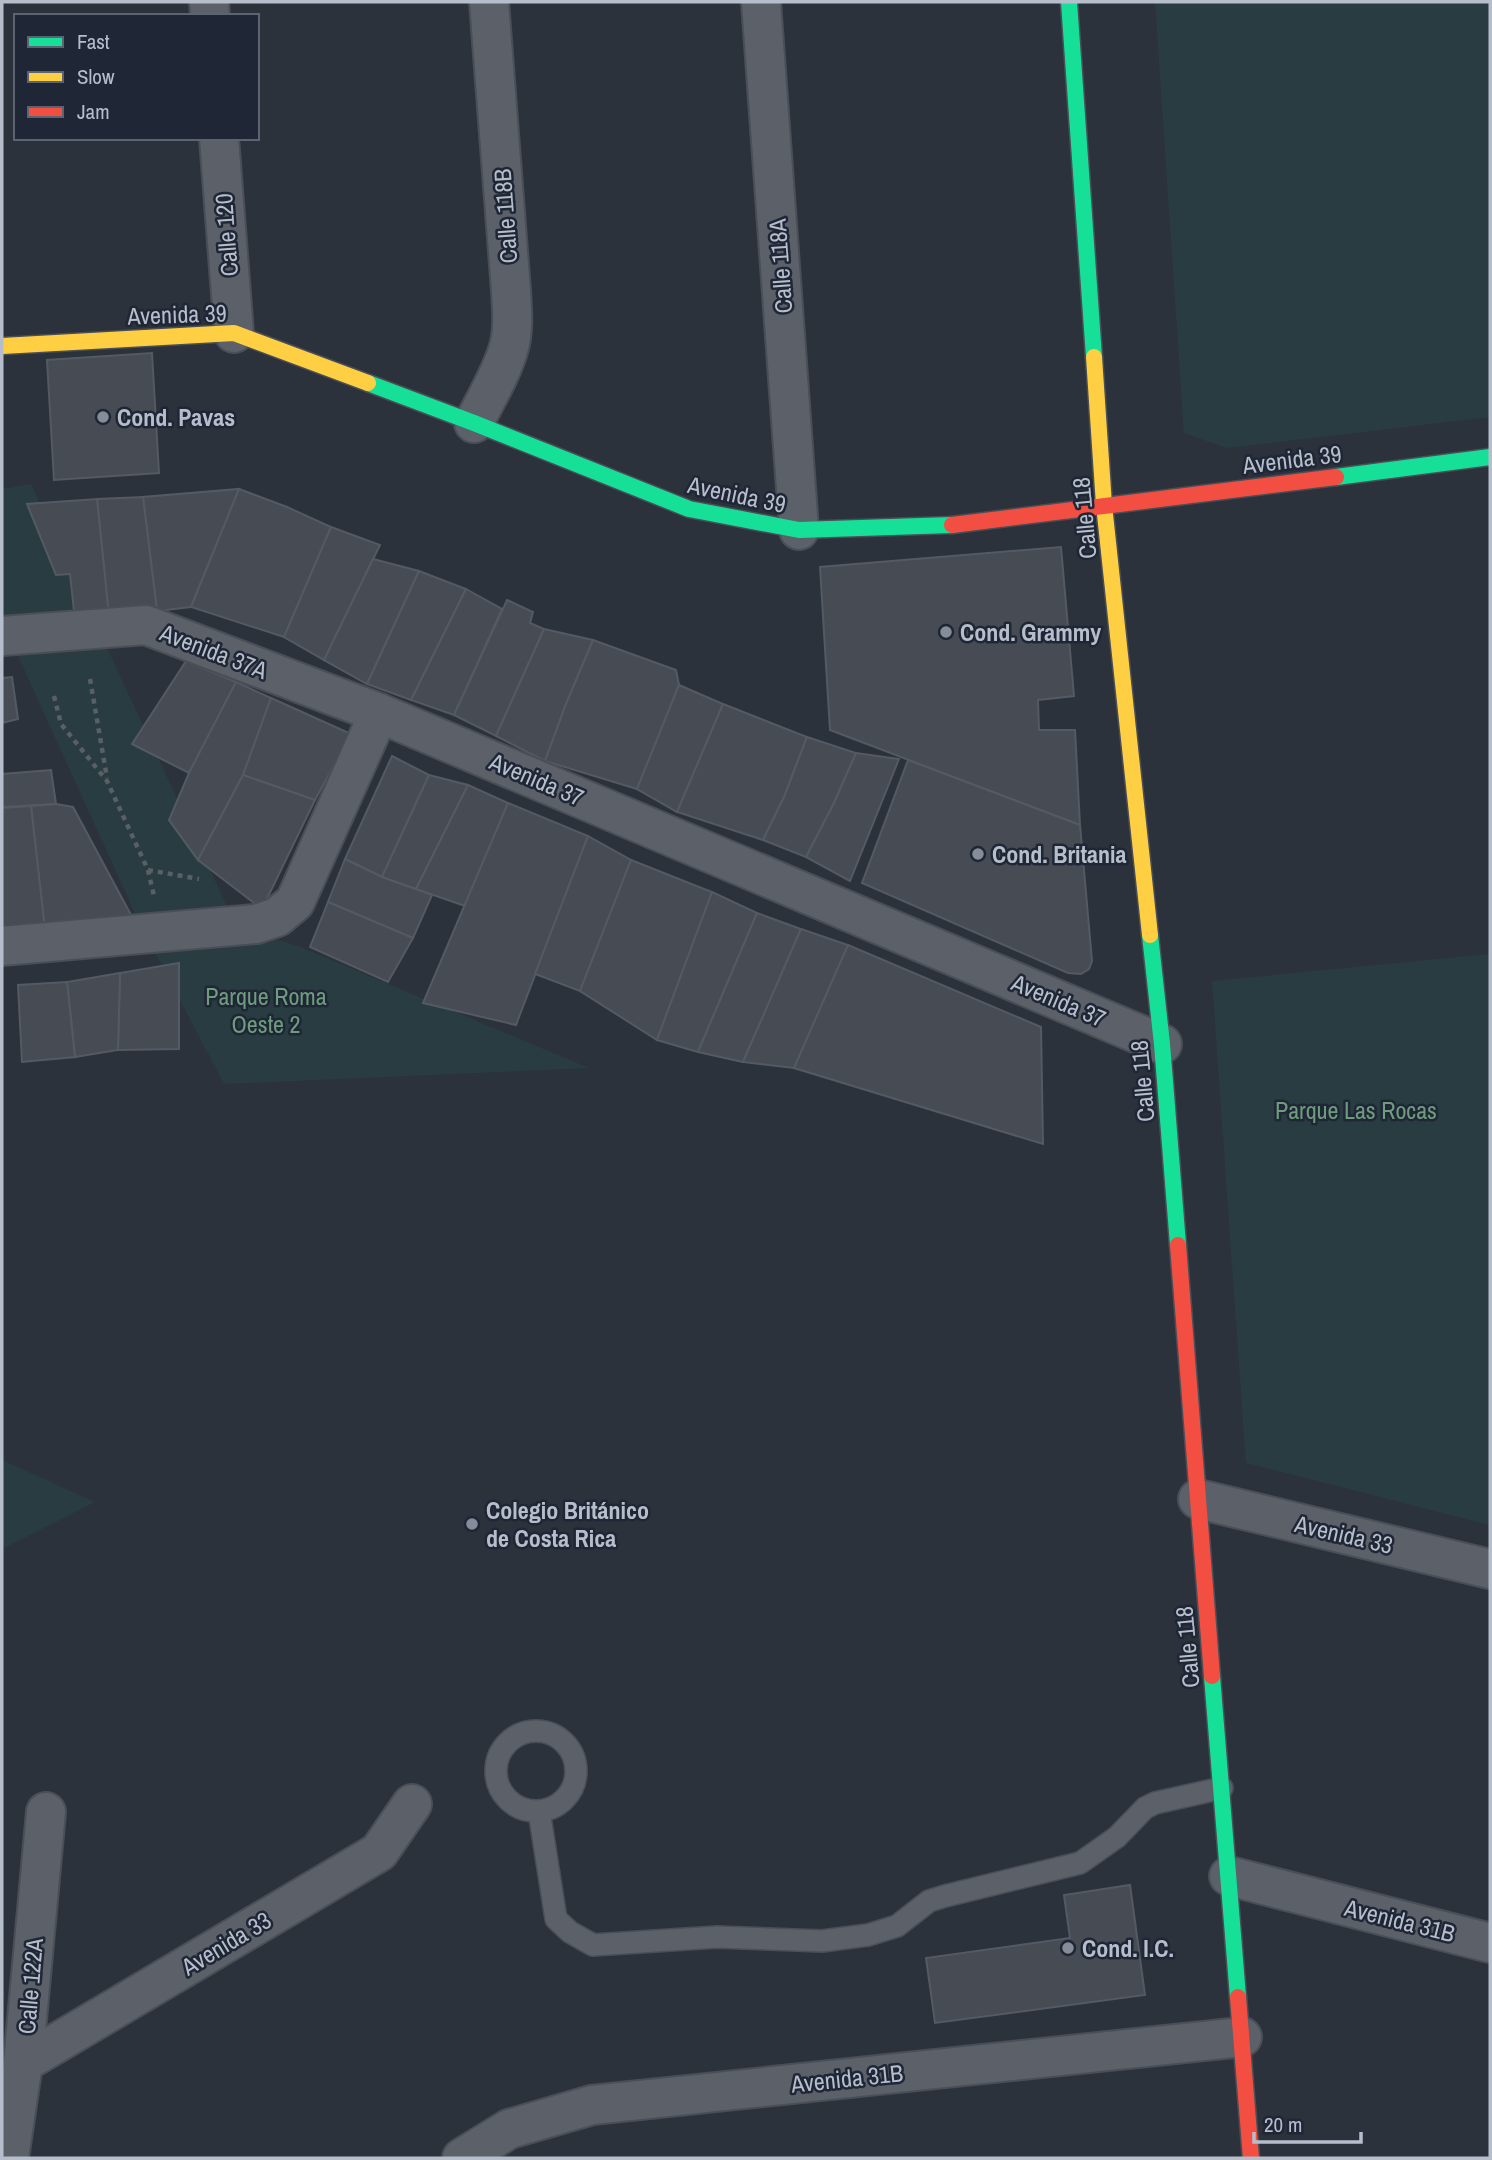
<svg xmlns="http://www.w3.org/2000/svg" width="1492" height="2160" viewBox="0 0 1492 2160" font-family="'Archivo Narrow',sans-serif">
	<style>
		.green { fill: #293c42 }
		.building { fill: #464b54; stroke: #545a63; stroke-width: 2 }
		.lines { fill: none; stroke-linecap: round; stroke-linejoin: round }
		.lane-casing { stroke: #4a4e56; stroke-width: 24 }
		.street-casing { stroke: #4a4e56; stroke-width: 42 }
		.fast-casing { stroke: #4a4e56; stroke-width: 19 }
		.slow-casing { stroke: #4a4e56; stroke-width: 19 }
		.jam-casing { stroke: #4a4e56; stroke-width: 19 }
		.path { stroke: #5a5f65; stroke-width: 4.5; stroke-dasharray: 5 5; stroke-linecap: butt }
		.lane { stroke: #5c6069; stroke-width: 21 }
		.street { stroke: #5c6069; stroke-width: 38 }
		.fast { stroke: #16e098; stroke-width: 16 }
		.slow { stroke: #ffcf43; stroke-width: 16 }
		.jam { stroke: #f24e42; stroke-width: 16 }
		.poi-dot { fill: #868d99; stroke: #1f2737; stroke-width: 2.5 }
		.labels { text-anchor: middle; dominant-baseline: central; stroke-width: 5; stroke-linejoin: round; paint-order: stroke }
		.street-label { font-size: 24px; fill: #b7becb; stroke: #1f2737 }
		.poi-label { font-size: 24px; font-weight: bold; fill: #b7becb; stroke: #1f2737; text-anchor: start }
		.park-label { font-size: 24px; fill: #6f9c7c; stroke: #1f2737 }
	</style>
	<rect width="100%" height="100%" fill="#2c323c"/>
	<g class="green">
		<polygon points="1155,2 1490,2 1490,417 1227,448 1184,433"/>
		<polygon points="31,484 232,917 260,934 298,946 589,1068 224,1084 139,922 2,621 2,489"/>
		<polygon points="1490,954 1490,1525 1246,1463 1212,981"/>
		<polygon points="2,1460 95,1502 2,1549"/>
	</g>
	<g class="building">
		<polygon points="152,353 159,473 54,480 47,360"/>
		<polygon points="239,489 191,607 157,611 143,497"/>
		<polygon points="239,489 287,507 331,527 284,637 191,607"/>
		<polygon points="143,497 157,611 109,616 97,499"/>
		<polygon points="97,499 109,616 69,612 74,611 70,574 56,575 27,504"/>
		<polygon points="331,527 380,545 324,660 284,637"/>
		<polygon points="1061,547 1074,696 1038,700 1039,730 1075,730 1080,825 830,730 820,567"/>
		<polygon points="373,559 419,571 367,684 324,660"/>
		<polygon points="419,571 466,589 411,700 367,684"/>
		<polygon points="466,589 502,609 454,715 411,700"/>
		<polygon points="507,600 533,612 530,623 544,629 496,736 454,715"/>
		<polygon points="544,629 593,640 566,704 545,761 496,736"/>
		<polygon points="593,640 676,670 679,685 637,789 545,761 566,704"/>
		<polygon points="186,661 236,682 189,773 132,744"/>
		<polygon points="12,677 18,719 2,723 2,678"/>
		<polygon points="236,682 271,698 243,775 198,860 169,820 189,773"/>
		<polygon points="679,685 723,704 677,812 637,789"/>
		<polygon points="271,698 351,734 315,800 243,775"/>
		<polygon points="723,704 807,737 784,797 763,840 677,812"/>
		<polygon points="807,737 856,753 834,803 806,857 763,840 784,797"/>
		<polygon points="856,753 899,759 850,881 806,857 834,803"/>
		<polygon points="392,756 429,775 382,877 345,859"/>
		<polygon points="908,760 1080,825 1092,961 1089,969 1081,974 1068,973 862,883"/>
		<polygon points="51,770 56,804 2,807 2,774"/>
		<polygon points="243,775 315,800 262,909 198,860"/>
		<polygon points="429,775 468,785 416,889 382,877"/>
		<polygon points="468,785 508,803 465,906 416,889"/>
		<polygon points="508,803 588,836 516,1025 423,1003"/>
		<polygon points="56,804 73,807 137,926 45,930 31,806"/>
		<polygon points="31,806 45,930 2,932 2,808"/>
		<polygon points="588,836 631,860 580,991 535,974"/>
		<polygon points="345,859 382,877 432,895 413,938 328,902"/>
		<polygon points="631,860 712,892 657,1040 580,991"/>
		<polygon points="712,892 757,913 698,1052 657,1040"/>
		<polygon points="328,902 413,938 388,982 310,947"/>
		<polygon points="757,913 801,929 743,1062 698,1052"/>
		<polygon points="801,929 848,945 794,1068 743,1062"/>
		<polygon points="848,945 1041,1027 1043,1144 794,1068"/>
		<polygon points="179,963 179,1049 118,1050 120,973"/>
		<polygon points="120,973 118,1050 75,1057 67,982"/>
		<polygon points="67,982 75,1057 22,1062 18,985"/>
		<polygon points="1130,1885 1145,1995 935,2023 926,1958 1070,1938 1064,1895"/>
	</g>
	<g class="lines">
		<g class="lane-casing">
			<g id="lane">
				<circle cx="536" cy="1771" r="40"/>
				<polyline points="539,1811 556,1919 570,1932 593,1945 717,1937 822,1941 868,1935 897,1926 929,1901 945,1896 1080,1863 1117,1837 1145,1808 1155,1803 1222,1788"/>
			</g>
		</g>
		<g class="street-casing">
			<g id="street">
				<polyline points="209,2 210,16"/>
				<polyline points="761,2 799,530"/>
				<polyline points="219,138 234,333"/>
				<path d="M474,423c12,-25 28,-50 35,-76 5,-18 3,-38 2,-56l-22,-289"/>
				<polyline points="2,636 146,625 379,713 1162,1044"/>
				<polyline points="2,946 256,924 277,917 295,902 379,713"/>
				<polyline points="1198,1499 1490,1569"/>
				<polyline points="1229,1876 1490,1943"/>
				<polyline points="23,2063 379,1852 412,1804"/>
				<polyline points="9,2158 23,2063 46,1812"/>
				<polyline points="462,2158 509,2129 592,2105 1242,2037"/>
			</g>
		</g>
		<g class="fast-casing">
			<g id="fast">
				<polyline points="1069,2 1094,357"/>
				<polyline points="368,383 474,423 689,509 799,530 952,525"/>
				<polyline points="1336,477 1490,457"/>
				<polyline points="1150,935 1162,1044 1178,1245"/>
				<polyline points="1212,1676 1238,1997"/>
			</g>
		</g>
		<g class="slow-casing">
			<g id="slow">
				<polyline points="2,346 234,333 368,383"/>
				<polyline points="1094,357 1104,505 1150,935"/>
			</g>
		</g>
		<g class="jam-casing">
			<g id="jam">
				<polyline points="952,525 1336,477"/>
				<polyline points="1178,1245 1212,1676"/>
				<polyline points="1238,1997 1251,2158"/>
			</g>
		</g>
		<g class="path">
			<polyline points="90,679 107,778"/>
			<polyline points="54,696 61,724 107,781 148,870 154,896"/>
			<polyline points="148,870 199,879"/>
		</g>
		<use href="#lane" class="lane"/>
		<use href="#street" class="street"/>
		<use href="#fast" class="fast"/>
		<use href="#slow" class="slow"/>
		<use href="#jam" class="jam"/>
	</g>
	<g class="poi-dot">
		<circle cx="103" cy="417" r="7"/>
		<circle cx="946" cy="632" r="7"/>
		<circle cx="978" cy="854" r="7"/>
		<circle cx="472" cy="1524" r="7"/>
		<circle cx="1068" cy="1948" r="7"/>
	</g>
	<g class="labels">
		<g class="street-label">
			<text transform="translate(505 216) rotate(-94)">Calle 118B</text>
			<text transform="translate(226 235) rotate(-94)">Calle 120</text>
			<text transform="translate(780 266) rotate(-94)">Calle 118A</text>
			<text transform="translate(177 314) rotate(-2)">Avenida 39</text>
			<text transform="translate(1292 459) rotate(-7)">Avenida 39</text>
			<text transform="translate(737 494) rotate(12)">Avenida 39</text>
			<text transform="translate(1084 518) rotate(-95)">Calle 118</text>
			<text transform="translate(214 651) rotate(21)">Avenida 37A</text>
			<text transform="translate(537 779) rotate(23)">Avenida 37</text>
			<text transform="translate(1059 1000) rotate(23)">Avenida 37</text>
			<text transform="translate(1142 1081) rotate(-95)">Calle 118</text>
			<text transform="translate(1344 1534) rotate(13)">Avenida 33</text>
			<text transform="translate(1187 1647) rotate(-95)">Calle 118</text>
			<text transform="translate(1400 1920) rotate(14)">Avenida 31B</text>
			<text transform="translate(226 1943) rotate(-31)">Avenida 33</text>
			<text transform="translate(30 1986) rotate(-85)">Calle 122A</text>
			<text transform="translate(847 2078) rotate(-6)">Avenida 31B</text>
		</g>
		<g class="poi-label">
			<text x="117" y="417">Cond. Pavas</text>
			<text x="960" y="632">Cond. Grammy</text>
			<text x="992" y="854">Cond. Britania</text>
			<text x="486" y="1510">Colegio Británico<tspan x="486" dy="28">de Costa Rica</tspan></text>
			<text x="1082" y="1948">Cond. I.C.</text>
		</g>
		<g class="park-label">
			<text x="266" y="996">Parque Roma<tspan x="266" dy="28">Oeste 2</tspan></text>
			<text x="1356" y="1110">Parque Las Rocas</text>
		</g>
	</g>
	<rect width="1492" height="2160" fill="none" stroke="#b7becb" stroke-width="7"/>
	<rect x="14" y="14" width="245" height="126" fill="#1f2737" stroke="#5c6372" stroke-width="2"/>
	<rect x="28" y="37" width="35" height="10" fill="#16e098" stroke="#5c6372" stroke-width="2"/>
	<text x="77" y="49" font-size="21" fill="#b7becb">Fast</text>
	<rect x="28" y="72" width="35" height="10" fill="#ffcf43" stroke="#5c6372" stroke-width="2"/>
	<text x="77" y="84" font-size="21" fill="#b7becb">Slow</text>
	<rect x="28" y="107" width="35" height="10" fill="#f24e42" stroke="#5c6372" stroke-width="2"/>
	<text x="77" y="119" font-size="21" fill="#b7becb">Jam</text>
	<path d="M1254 2132v10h107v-10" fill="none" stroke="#b7becb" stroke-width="3.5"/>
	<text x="1264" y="2132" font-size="21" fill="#b7becb" stroke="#1f2737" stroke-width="5" paint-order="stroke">20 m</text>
</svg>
